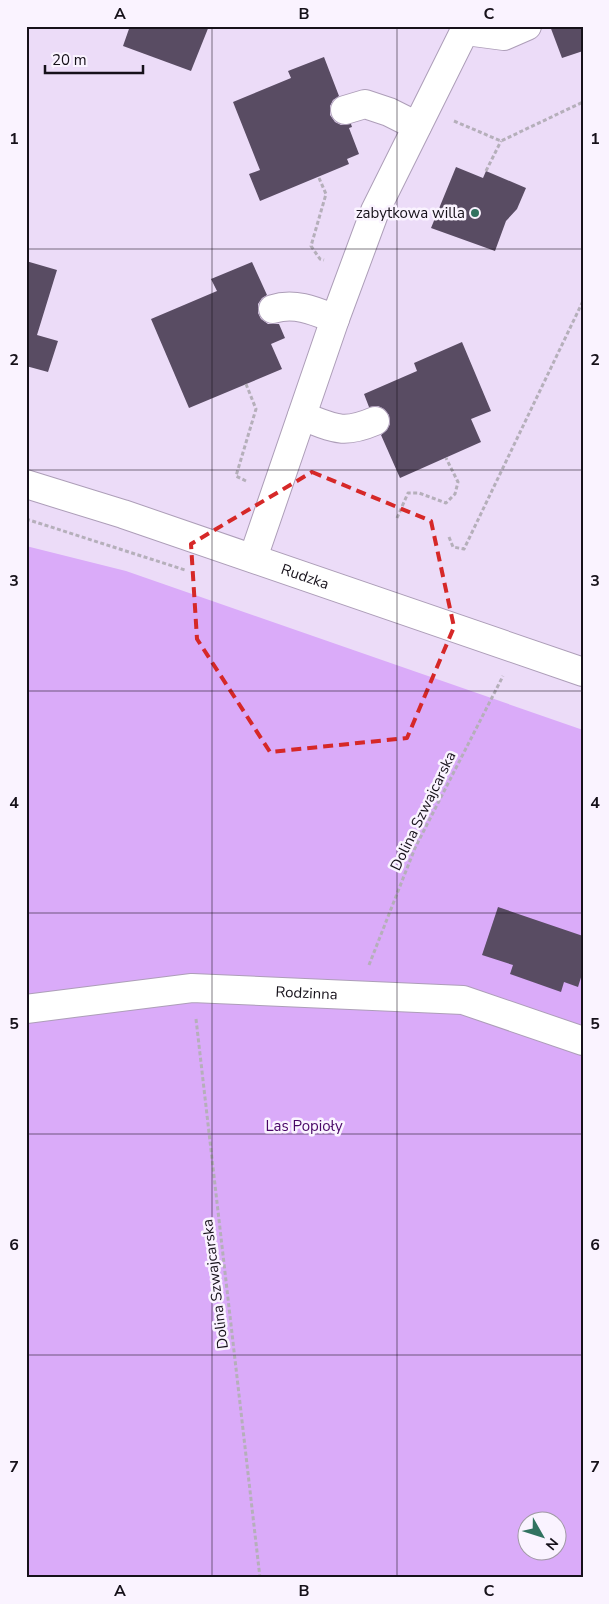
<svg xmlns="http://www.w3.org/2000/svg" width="609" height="1604" viewBox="0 0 609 1604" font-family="'Nunito Sans',sans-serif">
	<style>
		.green { fill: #ecdcf8; fill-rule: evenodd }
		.forest { fill: #daabf9; fill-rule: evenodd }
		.building { fill: #594c63 }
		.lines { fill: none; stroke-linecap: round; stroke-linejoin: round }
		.minor-casing { stroke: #ad9eb8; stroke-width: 30 }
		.path { stroke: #b5afba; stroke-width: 3; stroke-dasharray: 4 2.5; stroke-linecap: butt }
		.minor { stroke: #fff; stroke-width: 28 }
		.marked { fill: none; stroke: #d62828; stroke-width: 4; stroke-dasharray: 10 6; stroke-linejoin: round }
		.grid { fill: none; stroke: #16111a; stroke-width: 1; stroke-opacity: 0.55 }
		.poi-dot { fill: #317260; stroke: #faf3ff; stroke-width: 2 }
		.labels { text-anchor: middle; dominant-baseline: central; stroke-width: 5; stroke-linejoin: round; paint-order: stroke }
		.poi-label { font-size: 15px; fill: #16111a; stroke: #faf3ff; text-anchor: end }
		.street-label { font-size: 15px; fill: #16111a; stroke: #faf3ff }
		.park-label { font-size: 15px; fill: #480666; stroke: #faf3ff }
		.neatline { fill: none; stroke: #16111a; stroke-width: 2 }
		.grid-label { font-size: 16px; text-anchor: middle; font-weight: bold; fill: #16111a }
	</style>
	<rect width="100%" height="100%" fill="#faf3ff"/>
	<path class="green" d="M26,26h557v1552h-557zM526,1522h30v30h-30z"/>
	<path class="forest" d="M26,546l100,25 457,159v848h-557zM526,1522h30v30h-30z"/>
	<g class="building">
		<polygon points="130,26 209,26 191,71 123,46"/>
		<polygon points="550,26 583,26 583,51 562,58"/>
		<polygon points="324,57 339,96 333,100 330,106 330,115 335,122 341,125 351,124 352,127 349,128 359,154 347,159 349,164 260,201 249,174 260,170 233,102 291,78 288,71"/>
		<polygon points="456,167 483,178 486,171 526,188 517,209 506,221 495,251 431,228"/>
		<polygon points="26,261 57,270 37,335 58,341 48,372 26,366"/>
		<polygon points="252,262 267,295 262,298 258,304 258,313 261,319 268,324 279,324 285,338 271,344 282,369 189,408 151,319 217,291 211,279"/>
		<polygon points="462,342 491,411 471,419 481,442 400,478 381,435 387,430 390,424 389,415 384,409 378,406 369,407 364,394 417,371 414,363"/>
		<polygon points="498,907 583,936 583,971 578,987 564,982 561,992 510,974 513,965 482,955"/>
	</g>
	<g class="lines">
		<g class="minor-casing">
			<g id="minor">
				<polyline points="466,31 504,36 527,26"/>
				<polyline points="345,110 365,104 389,112 417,126"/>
				<path d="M273,309c22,-7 42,2 62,10"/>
				<path d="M302,416c32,12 40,19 73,5"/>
				<path id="s1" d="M26,484l97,30 460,158"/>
				<polyline points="253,558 335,319 375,211 467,26"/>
				<path id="s2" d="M26,1009l166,-21 271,12 120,41"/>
			</g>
		</g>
		<g class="path">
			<polyline points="454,121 501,141 583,102"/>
			<polyline points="486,171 501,141"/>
			<polyline points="319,178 326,194 311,246 320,259 324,260"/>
			<polyline points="246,384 256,409 236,476 248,482"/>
			<polyline points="397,518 408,493 419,493 446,503 455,494 458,482 446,458"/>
			<polyline points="26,519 185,570"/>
			<polyline points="449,537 453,547 464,549 583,301"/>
			<polyline points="369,965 415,848 503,676"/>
			<polyline points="196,1019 260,1578"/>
		</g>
		<use href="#minor" class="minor"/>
	</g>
	<path class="marked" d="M312,472l119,49 23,106 -47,111 -137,14 -73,-113 -6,-95z"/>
	<path class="grid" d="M212,26v1552M397,26v1552M26,249h557M26,470h557M26,691h557M26,913h557M26,1134h557M26,1355h557"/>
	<circle class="poi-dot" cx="475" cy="213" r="5"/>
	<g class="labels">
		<g class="poi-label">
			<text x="465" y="213">zabytkowa willa</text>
		</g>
		<g class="street-label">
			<text stroke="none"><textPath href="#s1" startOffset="294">Rudzka</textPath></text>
			<text transform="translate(423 811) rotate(-64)">Dolina Szwajcarska</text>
			<text stroke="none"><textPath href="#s2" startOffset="282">Rodzinna</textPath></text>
			<text transform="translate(215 1284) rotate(-97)">Dolina Szwajcarska</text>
		</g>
		<g class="park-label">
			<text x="304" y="1126">Las Popioły</text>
		</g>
	</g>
	<rect width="609" height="1604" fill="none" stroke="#faf3ff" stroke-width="55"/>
	<g transform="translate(542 1536) rotate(129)"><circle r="24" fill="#faf3ff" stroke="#9f99a3"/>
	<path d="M0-4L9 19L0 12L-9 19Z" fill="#317260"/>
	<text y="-8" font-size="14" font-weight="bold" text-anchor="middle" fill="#16111a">N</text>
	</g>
	<path d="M45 65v8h98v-8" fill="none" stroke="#16111a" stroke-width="2.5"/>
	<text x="52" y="65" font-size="15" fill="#16111a" stroke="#faf3ff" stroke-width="4" paint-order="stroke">20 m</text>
	<rect x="28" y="28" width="554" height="1548" class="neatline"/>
	<g class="grid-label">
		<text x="120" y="19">A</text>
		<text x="304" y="19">B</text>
		<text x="489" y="19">C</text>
		<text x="14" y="144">1</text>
		<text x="595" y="144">1</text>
		<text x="14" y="365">2</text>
		<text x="595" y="365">2</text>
		<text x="14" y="586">3</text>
		<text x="595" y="586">3</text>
		<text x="14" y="808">4</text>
		<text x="595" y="808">4</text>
		<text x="14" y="1029">5</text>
		<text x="595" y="1029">5</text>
		<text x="14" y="1250">6</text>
		<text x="595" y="1250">6</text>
		<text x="14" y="1472">7</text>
		<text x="595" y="1472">7</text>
		<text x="120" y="1596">A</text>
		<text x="304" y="1596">B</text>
		<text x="489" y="1596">C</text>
	</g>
</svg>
